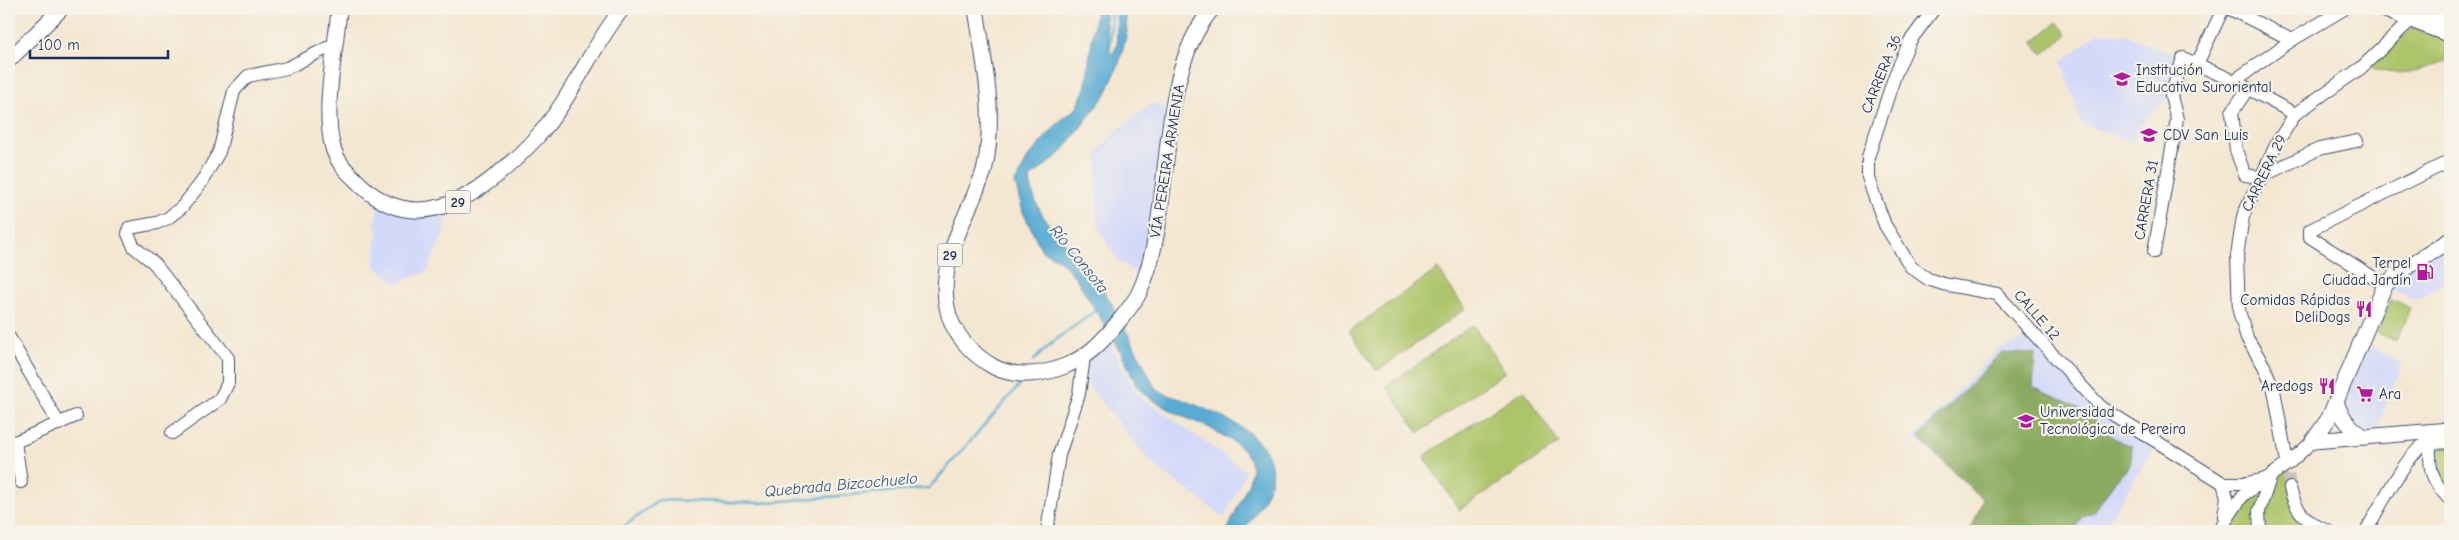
<svg xmlns="http://www.w3.org/2000/svg" width="2459" height="540" viewBox="0 0 2459 540" font-family="'Comic Neue',sans-serif">
	<style>
		.built { fill: #d3d9f9 }
		.green { fill: #adc56b; stroke: #647a64 }
		.forest { fill: #8aaa5f; stroke: #526c5e }
		.water { fill: #58abd3; stroke: #3a6d98 }
		.lines { fill: none; stroke-linecap: round; stroke-linejoin: round }
		.stream { stroke: #58abd3; stroke-width: 2.5 }
		.minor-tunnel { stroke: #c9c2ba; stroke-width: 12; stroke-dasharray: 12 6; stroke-linecap: butt }
		.minor-casing { stroke: #3c4b6f; stroke-width: 14 }
		.major-casing { stroke: #3c4b6f; stroke-width: 17 }
		.minor { stroke: #fff; stroke-width: 12 }
		.major { stroke: #fff; stroke-width: 15 }
		.labels { text-anchor: middle; dominant-baseline: central; stroke-width: 4.5; stroke-linejoin: round; paint-order: stroke }
		.shield { fill: #f7f3e8; stroke: #5d6a87; stroke-width: 1 }
		.shield-label { font-size: 14px; font-weight: bold; fill: #1b2f5e }
		.poi-label { font-size: 15px; fill: #1b2f5e; stroke: #f7f3e8; text-anchor: start }
		.street-label { font-size: 15px; fill: #1b2f5e; stroke: #f7f3e8 }
		.water-label { font-size: 16px; font-style: italic; fill: #2d5481; stroke: #f7f3e8 }
	</style>
	<rect width="100%" height="100%" fill="#f7f3e8"/>
	<filter id="ink" filterUnits="userSpaceOnUse"><feTurbulence type="fractalNoise" baseFrequency=".02" numOctaves="2"/><feDisplacementMap in="SourceGraphic" scale="10" xChannelSelector="R" yChannelSelector="G"/><feConvolveMatrix kernelMatrix="1 2 1 2 8 2 1 2 1" color-interpolation-filters="sRGB"/></filter>
	<filter id="wash" filterUnits="userSpaceOnUse"><feTurbulence type="fractalNoise" baseFrequency=".0096" numOctaves="4" result="noise"/><feDisplacementMap in="SourceGraphic" scale="20" xChannelSelector="R" yChannelSelector="G"/><feGaussianBlur stdDeviation="1.12" result="paint"/><feColorMatrix in="noise" values="0 0 0 0 0 0 0 0 0 0 0 0 0 0 0 0 0 1.4 0 .05"/><feComposite in="paint" operator="in"/></filter>
	<g filter="url(#wash)">
		<rect width="100%" height="100%" fill="#f4e7d1"/>
		<g class="built">
			<polygon points="2098,32 2126,35 2183,58 2171,96 2148,116 2144,125 2140,124 2133,143 2081,123 2062,62"/>
			<polygon points="1153,103 1170,111 1169,124 1141,277 1119,261 1109,247 1097,224 1097,152 1117,130"/>
			<polygon points="379,201 445,212 447,225 427,272 396,283 375,266 375,248 379,229 374,227"/>
			<polygon points="2440,246 2450,264 2450,279 2417,300 2385,285"/>
			<polygon points="2035,337 2101,407 2158,443 2102,531 2084,531 2077,527 2075,531 1971,531 1990,499 1913,438 1997,349"/>
			<polygon points="2360,340 2402,363 2384,410 2378,436 2364,437 2336,402"/>
			<polygon points="1109,341 1137,394 1246,471 1225,518 1151,463 1087,384 1087,358"/>
		</g>
		<g class="green">
			<polygon points="2057,22 2067,35 2043,54 2033,42"/>
			<path d="M2413,27l36,14 -3,20c-32,10 -47,19 -80,4z"/>
			<polygon points="1438,269 1465,309 1377,371 1349,331"/>
			<polygon points="2391,300 2410,308 2396,341 2377,333"/>
			<polygon points="1473,325 1505,372 1419,433 1386,386"/>
			<polygon points="1524,390 1559,444 1459,510 1424,456"/>
			<polygon points="2430,441 2450,441 2450,500 2436,485"/>
			<polygon points="2289,463 2290,488 2293,500 2327,531 2219,531 2235,504"/>
		</g>
		<path class="forest" d="M2001,353l34,1 -2,33c15,8 32,13 46,21 20,12 30,33 53,38l-1,14 -6,11 -10,10 -21,31 -12,4 -8,15h-104l13,-31 -65,-63z"/>
		<path class="water" d="M1096,9h8l6,45h3l4,-9 -1,-36h9l2,23 -8,32 -13,30 -45,59 -31,25c2,24 16,46 33,63 7,7 16,13 22,21 27,39 49,82 69,124 9,10 23,11 35,16 31,14 90,34 82,78 -4,18 -18,36 -27,51h-17l22,-49 3,-14 -3,-10 -6,-9 -11,-8 -22,-13 -33,-14 -32,-19 -9,-10 -14,-31 -46,-76 -16,-18 -18,-9 -19,-39 -8,-29 14,-27 31,-35 17,-13 9,-23z"/>
		<g class="lines">
			<g class="stream">
				<polyline points="1110,56 1111,9"/>
				<polyline points="1033,361 1054,341 1098,309"/>
				<polyline points="1201,408 1223,419"/>
				<polyline points="618,531 659,500 760,503 929,488 1024,380"/>
			</g>
		</g>
	</g>
	<g filter="url(#ink)">
		<g class="lines">
			<polyline class="minor-tunnel" points="2286,457 2290,488"/>
			<g class="minor-casing">
				<g id="minor">
					<polyline points="1934,9 1910,41 1895,75 1868,157 1868,177 1873,193 1885,225 1911,267 1928,279 1943,284 1997,294 2101,407 2223,483 2247,483 2270,478"/>
					<polyline points="2230,9 2292,40"/>
					<polyline points="2197,64 2223,9"/>
					<polyline points="2234,81 2292,40 2344,9"/>
					<polyline points="2247,90 2232,112 2236,150 2245,175 2260,177 2319,149 2357,141"/>
					<polyline points="2154,252 2177,119 2171,96 2183,58 2234,81 2295,114"/>
					<polyline points="2385,285 2310,237 2310,230 2450,161"/>
					<polyline points="9,337 59,424"/>
					<polyline points="172,433 220,399 228,383 228,358 154,263 134,247 128,234 129,228 157,223 168,218 182,207 201,183 219,152 234,91 248,76 287,68 335,44"/>
					<polyline points="9,441 15,442 21,482"/>
					<polyline points="15,442 76,416"/>
					<polyline points="2286,457 2274,390 2264,366 2247,338 2239,311 2237,256 2243,216 2277,143 2295,114 2361,68 2411,20 2418,17"/>
					<polyline points="2223,483 2227,497 2224,517"/>
					<path d="M2290,488c5,22 16,35 38,43"/>
					<polyline points="1047,531 1059,455 1079,394 1084,357"/>
					<polyline points="2219,531 2243,495 2289,463 2313,441"/>
					<polyline points="2260,531 2259,511 2270,478"/>
					<path d="M2366,531c13,-22 42,-82 64,-90 -1,29 0,38 20,59"/>
				</g>
			</g>
			<g class="major-casing">
				<g id="major">
					<path d="M339,9c-3,42 -17,98 -6,139 5,17 17,26 29,38 62,58 130,-1 174,-48 35,-38 54,-89 86,-129"/>
					<path d="M976,9c8,53 20,105 9,158 -2,10 -8,20 -11,29 -15,35 -35,72 -27,111 4,25 25,48 47,60 21,11 49,8 71,-1 22,-9 35,-22 50,-40 9,-11 19,-22 25,-35 37,-84 13,-213 72,-282"/>
					<polyline points="2383,9 2450,35"/>
					<polyline points="2415,9 2450,22"/>
					<polyline points="9,60 61,9"/>
					<path d="M2336,402c6,17 14,25 28,35"/>
					<polyline points="2313,441 2329,418 2385,285 2409,266 2450,240"/>
					<polyline points="2313,441 2450,430"/>
					<polyline points="2430,441 2450,441"/>
				</g>
			</g>
			<use href="#minor" class="minor"/>
			<use href="#major" class="major"/>
		</g>
	</g>
	<defs>
		<g id="school-bare" transform="scale(1.35)"><path d="M0-5L7-2L0 1L-7-2ZM-4 1L0 2.5L4 1V4Q0 6-4 4Z" fill="#b5179e" stroke="#f7f3e8" stroke-width="2.5" paint-order="stroke"/></g>
		<g id="university-bare" transform="scale(1.35)"><path d="M0-5L7-2L0 1L-7-2ZM-4 1L0 2.5L4 1V4Q0 6-4 4Z" fill="#b5179e" stroke="#f7f3e8" stroke-width="2.5" paint-order="stroke"/></g>
		<g id="fuel-bare" transform="scale(1.35)"><path d="M-5.5-6h7V0h2V4h1.3V-2.5L3-4.5l.8-.8L6-3V5H2.5V1h-1V6h-7ZM-4.2-4.7v3.2H.2V-4.7Z" fill="#b5179e" stroke="#f7f3e8" stroke-width="2.5" paint-order="stroke"/></g>
		<g id="restaurant-bare" transform="scale(1.35)"><path d="M-5-6h1v4h1v-4h1v4h1v-4h1v5L-1.5 .5V6h-2V.5L-5-1ZM5-6V6H3V1.5H1.5Q1.5-4 5-6Z" fill="#b5179e" stroke="#f7f3e8" stroke-width="2.5" paint-order="stroke"/></g>
		<g id="supermarket-bare" transform="scale(1.35)"><path d="M-6-5.5h2.5l.6 2H6L4.5 2H-2.5L-4.4-4H-6ZM-1.5 3.2a1.3 1.3 0 1 0 .1 0ZM3 3.2a1.3 1.3 0 1 0 .1 0Z" fill="#b5179e" stroke="#f7f3e8" stroke-width="2.5" paint-order="stroke"/></g>
	</defs>
	<g fill-rule="evenodd">
		<use href="#school-bare" x="2122" y="79"/>
		<use href="#university-bare" x="2149" y="135"/>
		<use href="#fuel-bare" x="2425" y="272"/>
		<use href="#restaurant-bare" x="2364" y="309"/>
		<use href="#restaurant-bare" x="2327" y="386"/>
		<use href="#supermarket-bare" x="2365" y="394"/>
		<use href="#university-bare" x="2026" y="421"/>
	</g>
	<g class="labels">
		<g class="shield">
			<rect x="445.5" y="190.5" width="25" height="23" rx="4"/>
			<rect x="937.5" y="243.5" width="25" height="23" rx="4"/>
		</g>
		<g class="shield-label">
			<text x="458" y="202">29</text>
			<text x="950" y="255">29</text>
		</g>
		<g class="poi-label">
			<text x="2136" y="70">Institución<tspan x="2136" dy="17">Educativa Suroriental</tspan></text>
			<text x="2163" y="135">CDV San Luis</text>
			<text x="2411" y="263" text-anchor="end">Terpel<tspan x="2411" dy="17">Ciudad Jardín</tspan></text>
			<text x="2350" y="300" text-anchor="end">Comidas Rápidas<tspan x="2350" dy="17">DeliDogs</tspan></text>
			<text x="2313" y="386" text-anchor="end">Aredogs</text>
			<text x="2379" y="394">Ara</text>
			<text x="2040" y="412">Universidad<tspan x="2040" dy="17">Tecnológica de Pereira</tspan></text>
		</g>
		<g class="street-label">
			<text transform="translate(1881 74) rotate(-68)">CARRERA 36</text>
			<text transform="translate(1167 161) rotate(-81)">VÍA PEREIRA ARMENIA</text>
			<text transform="translate(2264 173) rotate(-64)">CARRERA 29</text>
			<text transform="translate(2146 200) rotate(-80)">CARRERA 31</text>
			<text transform="translate(2037 315) rotate(49)">CALLE 12</text>
		</g>
		<g class="water-label">
			<text transform="translate(1079 259) rotate(51)">Río Consota</text>
			<text transform="translate(841 485) rotate(-5)">Quebrada Bizcochuelo</text>
		</g>
	</g>
	<rect width="2459" height="540" fill="none" stroke="#f7f3e8" stroke-width="30"/>
	<path d="M30 50v8h138v-8" fill="none" stroke="#1b2f5e" stroke-width="2.5"/>
	<text x="38" y="50" font-size="15" fill="#1b2f5e" stroke="#f7f3e8" stroke-width="4" paint-order="stroke">100 m</text>
</svg>
